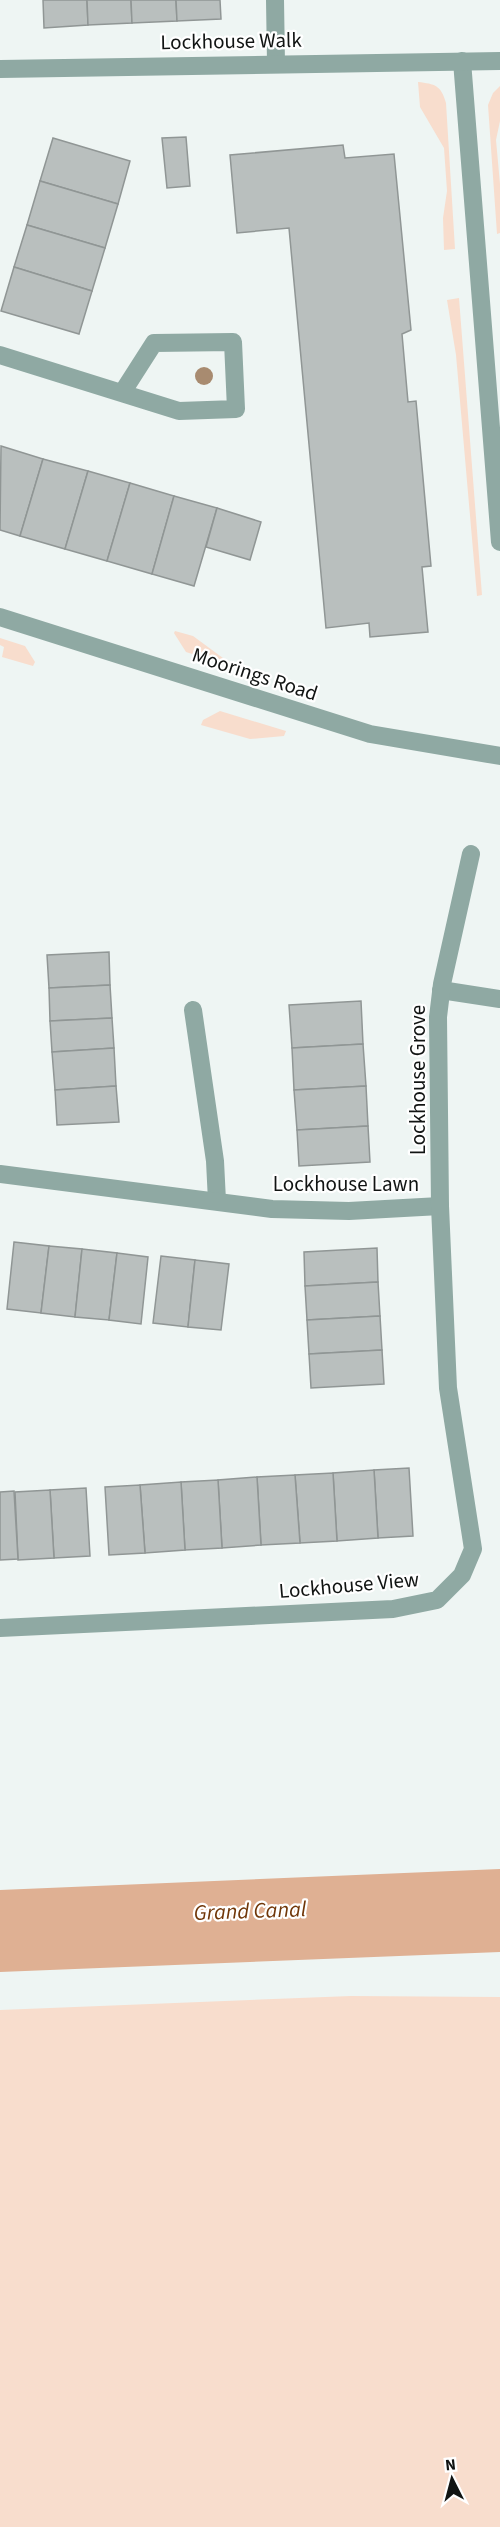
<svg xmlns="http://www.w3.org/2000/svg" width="500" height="2527" viewBox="0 0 500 2527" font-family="'Source Sans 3',sans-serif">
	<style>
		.green { fill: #f8ddcd }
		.water { fill: #dfb093 }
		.building { fill: #b9bfbe; stroke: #909695; stroke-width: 1.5 }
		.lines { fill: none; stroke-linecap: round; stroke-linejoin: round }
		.minor { stroke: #8fa9a3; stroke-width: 18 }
		.tree { fill: #a88b70 }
		.labels { text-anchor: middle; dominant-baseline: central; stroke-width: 4.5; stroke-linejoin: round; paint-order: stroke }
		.street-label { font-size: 21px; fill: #111413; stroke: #fff }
		.water-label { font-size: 22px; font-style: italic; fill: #703608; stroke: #fff }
	</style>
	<rect width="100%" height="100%" fill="#eef5f3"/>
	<g class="green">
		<path d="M418,82c17,2 23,3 28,21l9,146 -11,1 -1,-32 4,-27 -3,-43 -24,-41z"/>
		<polygon points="500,86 500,121 496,140 500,184 500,233 497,234 488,105 493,93"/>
		<polygon points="459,298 482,595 477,596 456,355 447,300"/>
		<polygon points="175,631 193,636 227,661 226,665 186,652 174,633"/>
		<polygon points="0,638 25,646 35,662 33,666 2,657 4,647 0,645"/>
		<polygon points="220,711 286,731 284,736 250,739 201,725 203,720"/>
		<polygon points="351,1996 500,1997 500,2527 0,2527 0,2010"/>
	</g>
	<polygon class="water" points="500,1869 500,1952 0,1972 0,1890"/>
	<g class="building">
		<polygon points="43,0 87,0 88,25 44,28"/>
		<polygon points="87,0 131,0 132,23 88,25"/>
		<polygon points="131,0 176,0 177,21 132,23"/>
		<polygon points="176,0 220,0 221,19 177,21"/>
		<polygon points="186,137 190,186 167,188 162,138"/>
		<polygon points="53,138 130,161 118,204 40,181"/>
		<polygon points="343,145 345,158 394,154 411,330 402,334 408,402 416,401 431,566 422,567 428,632 370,637 369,623 326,628 289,228 237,233 230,155"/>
		<polygon points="40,181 118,204 105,248 27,225"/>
		<polygon points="27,225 105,248 92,291 14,267"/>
		<polygon points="14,267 92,291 79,334 1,311"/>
		<polygon points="1,446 43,459 20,536 0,530"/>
		<polygon points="43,459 88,471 65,549 20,536"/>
		<polygon points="88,471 130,483 107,561 65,549"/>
		<polygon points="130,483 174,496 152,574 107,561"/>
		<polygon points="174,496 217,508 194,586 152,574"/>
		<polygon points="217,508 261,522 250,560 206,547"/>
		<polygon points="109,952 110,985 49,988 47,955"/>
		<polygon points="110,985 112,1018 50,1021 49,988"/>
		<polygon points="361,1001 363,1044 292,1048 289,1005"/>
		<polygon points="112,1018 114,1048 52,1052 50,1021"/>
		<polygon points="363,1044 366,1086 294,1090 292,1048"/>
		<polygon points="114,1048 116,1086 55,1090 52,1052"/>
		<polygon points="116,1086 119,1122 57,1125 55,1090"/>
		<polygon points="366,1086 368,1126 297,1130 294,1090"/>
		<polygon points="368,1126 370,1162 299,1166 297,1130"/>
		<polygon points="14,1242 49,1246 41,1313 7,1309"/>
		<polygon points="49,1246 82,1249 75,1317 41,1313"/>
		<polygon points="377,1248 378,1282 305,1286 304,1252"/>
		<polygon points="82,1249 117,1253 109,1320 75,1317"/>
		<polygon points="117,1253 148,1257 141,1324 109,1320"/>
		<polygon points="161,1256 195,1260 188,1327 153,1323"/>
		<polygon points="195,1260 229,1264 221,1330 188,1327"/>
		<polygon points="378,1282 380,1316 307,1320 305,1286"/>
		<polygon points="380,1316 382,1350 309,1354 307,1320"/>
		<polygon points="382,1350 384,1384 311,1388 309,1354"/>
		<polygon points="409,1468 413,1536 378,1538 374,1470"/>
		<polygon points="374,1470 378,1538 337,1541 333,1473"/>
		<polygon points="333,1473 337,1541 300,1543 295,1475"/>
		<polygon points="295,1475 300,1543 261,1545 257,1477"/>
		<polygon points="257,1477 261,1545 222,1548 218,1480"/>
		<polygon points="218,1480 222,1548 185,1550 181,1482"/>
		<polygon points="181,1482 185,1550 145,1553 140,1485"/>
		<polygon points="140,1485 145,1553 109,1555 105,1487"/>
		<polygon points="86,1488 90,1556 54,1558 50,1490"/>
		<polygon points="50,1490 54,1558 18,1560 15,1492"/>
		<polygon points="14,1491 18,1559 0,1560 0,1492"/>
	</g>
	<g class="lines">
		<g class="minor">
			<polyline points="275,0 276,63"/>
			<polyline points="462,61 500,542"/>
			<polyline points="0,69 500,61"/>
			<polyline points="0,355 179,411 236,409 233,342 154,343 122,393"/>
			<polyline points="0,617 370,734 500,756"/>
			<polyline points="441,990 500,999"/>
			<polyline points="193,1010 215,1161 217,1201"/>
			<polyline points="0,1174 272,1209 349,1211 440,1206"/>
			<polyline points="0,1628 393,1609 437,1600 462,1575 473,1549 448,1388 440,1206 438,1017 442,984 471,854"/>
		</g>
	</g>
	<circle class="tree" cx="204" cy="376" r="9"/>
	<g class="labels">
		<g class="street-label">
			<text transform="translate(231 41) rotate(-1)">Lockhouse Walk</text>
			<text transform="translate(255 674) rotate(18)">Moorings Road</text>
			<text transform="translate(418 1080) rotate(-90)">Lockhouse Grove</text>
			<text x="346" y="1184">Lockhouse Lawn</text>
			<text transform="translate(349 1585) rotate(-5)">Lockhouse View</text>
		</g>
		<g class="water-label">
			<text transform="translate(250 1911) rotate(-2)">Grand Canal</text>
		</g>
	</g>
	<g transform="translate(452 2479) rotate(354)" stroke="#ffffff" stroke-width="4.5" paint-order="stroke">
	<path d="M0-4.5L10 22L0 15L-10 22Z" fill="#111413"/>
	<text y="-9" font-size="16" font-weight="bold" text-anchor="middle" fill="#111413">N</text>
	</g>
</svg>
